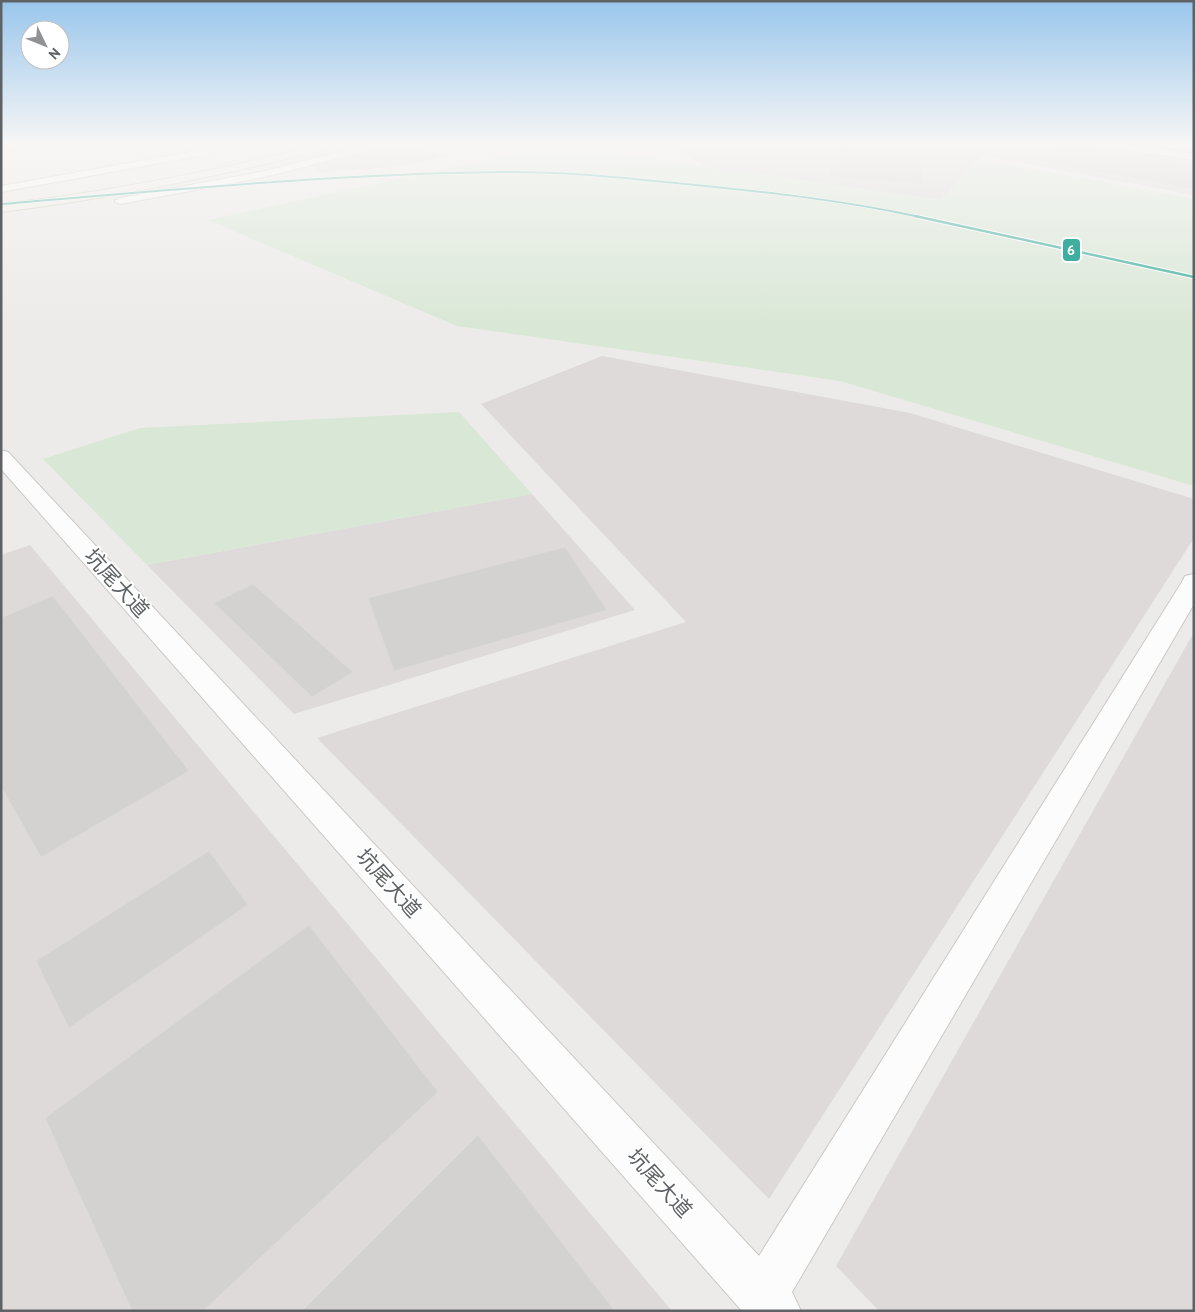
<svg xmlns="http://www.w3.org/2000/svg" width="1195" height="1312" viewBox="0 0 1195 1312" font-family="'PT Sans','Noto Sans SC',sans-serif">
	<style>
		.industrial { fill: #dddad9 }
		.green { fill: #d9e7d6 }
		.building { fill: #d4d2d1; stroke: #dcdad8 }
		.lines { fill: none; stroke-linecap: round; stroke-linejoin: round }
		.minor-casing { stroke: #cac9c8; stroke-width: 2 }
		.major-casing { stroke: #d2c8ba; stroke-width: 2 }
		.minor { fill: #fcfcfc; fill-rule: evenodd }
		.major { fill: #f2efe9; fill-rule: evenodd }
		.metro-1-far1-casing { stroke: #fff; stroke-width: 3 }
		.metro-1-casing { stroke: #fff; stroke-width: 4.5 }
		.metro-1-far1 { stroke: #3fae9e; stroke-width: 2 }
		.metro-1 { stroke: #3fae9e; stroke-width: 2.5 }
		.labels { text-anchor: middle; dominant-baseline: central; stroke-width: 4; stroke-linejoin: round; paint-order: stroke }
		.near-street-label { font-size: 21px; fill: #5e6265; stroke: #fff }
		.line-badge { stroke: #fff; stroke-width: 2 }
		.badge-label { font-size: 14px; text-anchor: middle; font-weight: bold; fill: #fff }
	</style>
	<rect width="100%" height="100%" fill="#edebe9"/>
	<g class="industrial">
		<polygon points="374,143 435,143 416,147 448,156 411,165 317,173 312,159"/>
		<polygon points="648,143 936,143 949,145 955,143 1098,143 1194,158 1194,195 983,156 940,200 703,166 682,150"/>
		<polygon points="602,356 910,413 1194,499 1194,538 769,1199 317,738 686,622 481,404"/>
		<polygon points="532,494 635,610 294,714 147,565"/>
		<polygon points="30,545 672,1311 1,1311 1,555"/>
		<polygon points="1194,632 1194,1311 879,1311 836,1266"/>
	</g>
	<g class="green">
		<polygon points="557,145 940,200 979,159 1194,199 1194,486 840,381 457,326 208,220"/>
		<polygon points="459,412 532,494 147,565 43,459 140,428"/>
	</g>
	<g class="building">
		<polygon points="1060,143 1081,143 1100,148 1194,162 1194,189 1025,159"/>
		<polygon points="836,146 920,151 923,184 829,177"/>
		<polygon points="565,547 607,610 394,671 368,598"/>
		<polygon points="253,584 353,672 312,697 214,603"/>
		<polygon points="53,596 189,771 41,857 1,786 1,618"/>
		<polygon points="209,851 248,905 69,1028 36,961"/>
		<polygon points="309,925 438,1092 203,1311 132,1311 45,1118"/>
		<polygon points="478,1135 615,1311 302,1311"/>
	</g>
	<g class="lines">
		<g class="minor-casing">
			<g id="minor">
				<polygon points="9,143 34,143 29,146 1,150 1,144"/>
				<polygon points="374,143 377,144 377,148 265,177 120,204 114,201 120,198 265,171"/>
				<polygon points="1095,143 1120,143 1194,154 1194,160 1100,146"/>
				<polygon points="207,149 210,150 210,154 1,192 1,186"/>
				<polygon points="1,450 8,452 759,1256 1182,582 1185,576 1194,574 1194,604 792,1292 801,1311 742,1311 1,469"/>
			</g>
		</g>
		<g class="major-casing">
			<g id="major">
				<path d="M329,143h17l-2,2c-113,28 -226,53 -343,67v-8c111,-12 220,-35 328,-61z"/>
				<polygon points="1152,143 1194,145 1194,151 1157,146"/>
			</g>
		</g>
		<use href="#minor" class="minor"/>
		<use href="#major" class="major"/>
		<g class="metro-1-far1-casing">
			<path id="metro-1-far1" d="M1,204c166,-14 333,-30 500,-32 62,-1 124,6 185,12 79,8 157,16 234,33"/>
		</g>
		<g class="metro-1-casing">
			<polyline id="metro-1" points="915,216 1194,277"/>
		</g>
		<use href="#metro-1-far1" class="metro-1-far1"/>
		<use href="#metro-1" class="metro-1"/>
	</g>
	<linearGradient id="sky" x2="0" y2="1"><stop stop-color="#99c6ec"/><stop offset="0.44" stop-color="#f7f6f5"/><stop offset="1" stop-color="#f7f6f5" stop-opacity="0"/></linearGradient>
	<rect width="1195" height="327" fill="url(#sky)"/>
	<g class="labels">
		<g class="near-street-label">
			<text transform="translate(117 583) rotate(48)">坑尾大道</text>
			<text transform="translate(389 883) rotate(48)">坑尾大道</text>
			<text transform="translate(660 1183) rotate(48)">坑尾大道</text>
		</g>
	</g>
	<rect class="line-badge" x="1062" y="238" width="19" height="24" rx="5" fill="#3fae9e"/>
	<g class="badge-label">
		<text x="1071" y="255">6</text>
	</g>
	<rect width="1195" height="1312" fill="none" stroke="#5e6265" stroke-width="5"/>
	<g transform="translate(45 45) rotate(133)"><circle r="24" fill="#ffffff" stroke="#bfc0c1"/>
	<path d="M0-4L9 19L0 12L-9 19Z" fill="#909293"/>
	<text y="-8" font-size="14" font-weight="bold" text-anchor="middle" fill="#5e6265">N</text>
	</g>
</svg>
